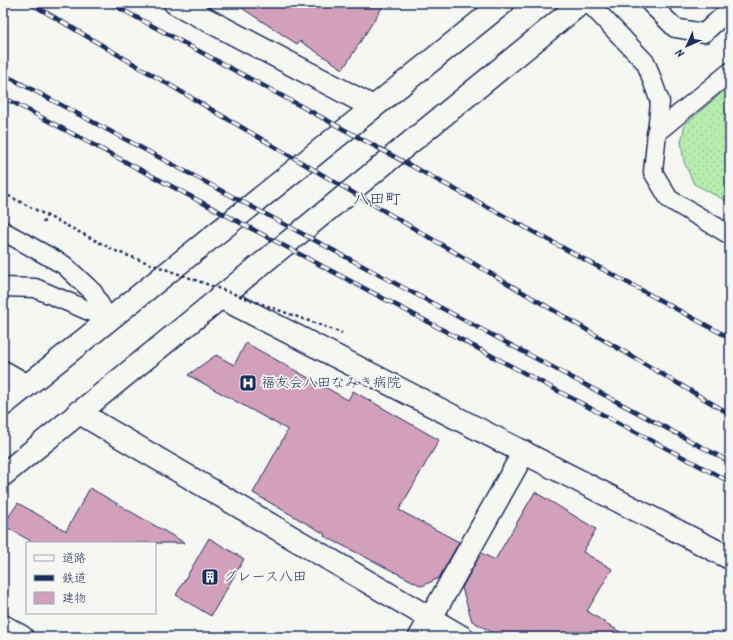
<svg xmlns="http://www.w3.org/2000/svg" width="733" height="640" viewBox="0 0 733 640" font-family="Kalam,'Klee One',sans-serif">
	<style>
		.garden { fill: url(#garden-dots); stroke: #688e86 }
		.building { fill: #d3a0bb; stroke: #1b2f5e }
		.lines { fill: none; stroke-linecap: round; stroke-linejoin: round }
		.service-casing { stroke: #1b2f5e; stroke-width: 21 }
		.minor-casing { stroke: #1b2f5e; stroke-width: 25 }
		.tertiary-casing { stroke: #1b2f5e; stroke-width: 25 }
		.path { stroke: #1b2f5e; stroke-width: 2.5; stroke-dasharray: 3 3; stroke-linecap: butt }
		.service { stroke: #f6f6f2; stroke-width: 18 }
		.minor { stroke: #f6f6f2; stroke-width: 22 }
		.tertiary { stroke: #f6f6f2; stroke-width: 22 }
		.rail-casing { stroke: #1b2f5e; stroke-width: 4.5 }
		.rail { stroke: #f6f6f2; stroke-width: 3; stroke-dasharray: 9; stroke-linecap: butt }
		.path-bridge { stroke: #1b2f5e; stroke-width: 2.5; stroke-dasharray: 3 3; stroke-linecap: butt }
		.labels { text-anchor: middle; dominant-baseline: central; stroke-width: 3.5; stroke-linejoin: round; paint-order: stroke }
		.poi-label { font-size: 14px; fill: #1b2f5e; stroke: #f6f6f2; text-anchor: start }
		.quarter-label { font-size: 16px; fill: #1b2f5e; stroke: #f6f6f2 }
	</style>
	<defs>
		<pattern id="garden-dots" width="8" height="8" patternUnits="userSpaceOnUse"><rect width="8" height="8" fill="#b6ecae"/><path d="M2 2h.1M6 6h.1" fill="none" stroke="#9ccb98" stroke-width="1.8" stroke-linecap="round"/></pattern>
	</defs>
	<rect width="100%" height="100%" fill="#f6f6f2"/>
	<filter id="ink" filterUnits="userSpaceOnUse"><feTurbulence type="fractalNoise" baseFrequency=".025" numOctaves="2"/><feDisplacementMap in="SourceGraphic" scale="8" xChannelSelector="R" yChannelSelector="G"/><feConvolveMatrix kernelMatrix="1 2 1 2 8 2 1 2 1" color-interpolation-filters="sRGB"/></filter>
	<g filter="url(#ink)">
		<polygon class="garden" points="730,86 730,203 694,184 684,162 681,142 685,124"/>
		<g class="building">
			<polygon points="234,3 385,3 343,69 300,41 297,44"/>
			<polygon points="246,343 348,400 353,391 439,440 399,510 459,542 439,578 422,586 324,536 325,534 253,493 288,430 188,375 216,355 234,365"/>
			<polygon points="90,488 185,543 34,543 3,525 18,503 66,531"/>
			<polygon points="535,492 596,529 583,552 612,569 587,611 628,637 500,637 472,621 462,588 481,553 495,560"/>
			<polygon points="209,538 244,559 211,616 176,595"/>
		</g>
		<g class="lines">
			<g class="service-casing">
				<g id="service">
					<polyline points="589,3 646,63 660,102 653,172 669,199 730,235"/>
					<polyline points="650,3 675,28 704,33 730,9"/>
					<polyline points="656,133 730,72"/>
					<polyline points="3,231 64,265 93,292 108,319"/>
					<polyline points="3,287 35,288 108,319"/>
				</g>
			</g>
			<g class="minor-casing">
				<g id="minor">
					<polyline points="175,3 373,107"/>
					<polyline points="220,297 730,558"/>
					<polyline points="3,372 26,385"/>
					<polyline points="78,412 462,637"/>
					<polyline points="420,637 524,452"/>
				</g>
			</g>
			<g class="tertiary-casing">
				<g id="tertiary">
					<polyline points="3,405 503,3"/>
					<polyline points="3,475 581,3"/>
					<polyline points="3,626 22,637"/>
				</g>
			</g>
			<polyline class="path" points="43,223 47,215"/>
			<use href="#service" class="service"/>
			<use href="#minor" class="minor"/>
			<use href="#tertiary" class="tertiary"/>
			<g class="rail-casing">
				<g id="rail">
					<polyline points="30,3 730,414"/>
					<polyline points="110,3 730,338"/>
					<polyline points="3,74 730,462"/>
					<polyline points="3,97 730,482"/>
				</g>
			</g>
			<use href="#rail" class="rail"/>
			<polyline class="path-bridge" points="3,193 118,252 342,333"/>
		</g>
	</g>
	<defs>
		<g id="hospital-square" transform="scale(0.9)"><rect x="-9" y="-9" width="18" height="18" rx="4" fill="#1b2f5e" stroke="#f6f6f2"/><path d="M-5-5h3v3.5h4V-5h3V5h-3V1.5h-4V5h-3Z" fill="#fff"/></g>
		<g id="building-square" transform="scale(0.9)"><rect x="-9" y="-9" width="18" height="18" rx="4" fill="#1b2f5e" stroke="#f6f6f2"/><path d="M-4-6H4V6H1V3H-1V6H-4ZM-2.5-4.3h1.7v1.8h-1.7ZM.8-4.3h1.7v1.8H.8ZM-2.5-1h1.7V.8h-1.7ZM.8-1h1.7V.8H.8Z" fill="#fff"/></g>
	</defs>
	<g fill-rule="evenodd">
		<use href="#hospital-square" x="248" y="383"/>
		<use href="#building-square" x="210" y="577"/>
	</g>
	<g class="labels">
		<g class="poi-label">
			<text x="261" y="383">福友会八田なみき病院</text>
			<text x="223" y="577">グレース八田</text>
		</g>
		<g class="quarter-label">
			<text x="377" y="199">八田町</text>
		</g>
	</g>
	<rect width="733" height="640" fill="none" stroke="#f6f6f2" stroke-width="16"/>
	<rect x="8" y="8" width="717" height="624" fill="none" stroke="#1b2f5e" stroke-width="1.5" filter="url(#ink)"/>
	<rect x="26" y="542" width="130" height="72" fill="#f6f6f2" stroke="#9ea6b7"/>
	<rect x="34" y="555" width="20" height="6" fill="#f6f6f2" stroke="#9ea6b7"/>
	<text x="62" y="562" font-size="12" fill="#1b2f5e">道路</text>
	<rect x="34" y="575" width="20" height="6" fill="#1b2f5e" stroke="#9ea6b7"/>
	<text x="62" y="582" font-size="12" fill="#1b2f5e">鉄道</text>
	<rect x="34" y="592" width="20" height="12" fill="#d3a0bb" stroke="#9ea6b7"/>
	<text x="62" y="602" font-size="12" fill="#1b2f5e">建物</text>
	<g transform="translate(687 46) rotate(225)" stroke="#f6f6f2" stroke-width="3" paint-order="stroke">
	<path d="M0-3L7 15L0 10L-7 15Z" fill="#1b2f5e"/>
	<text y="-6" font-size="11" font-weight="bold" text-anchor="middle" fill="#1b2f5e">N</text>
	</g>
</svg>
